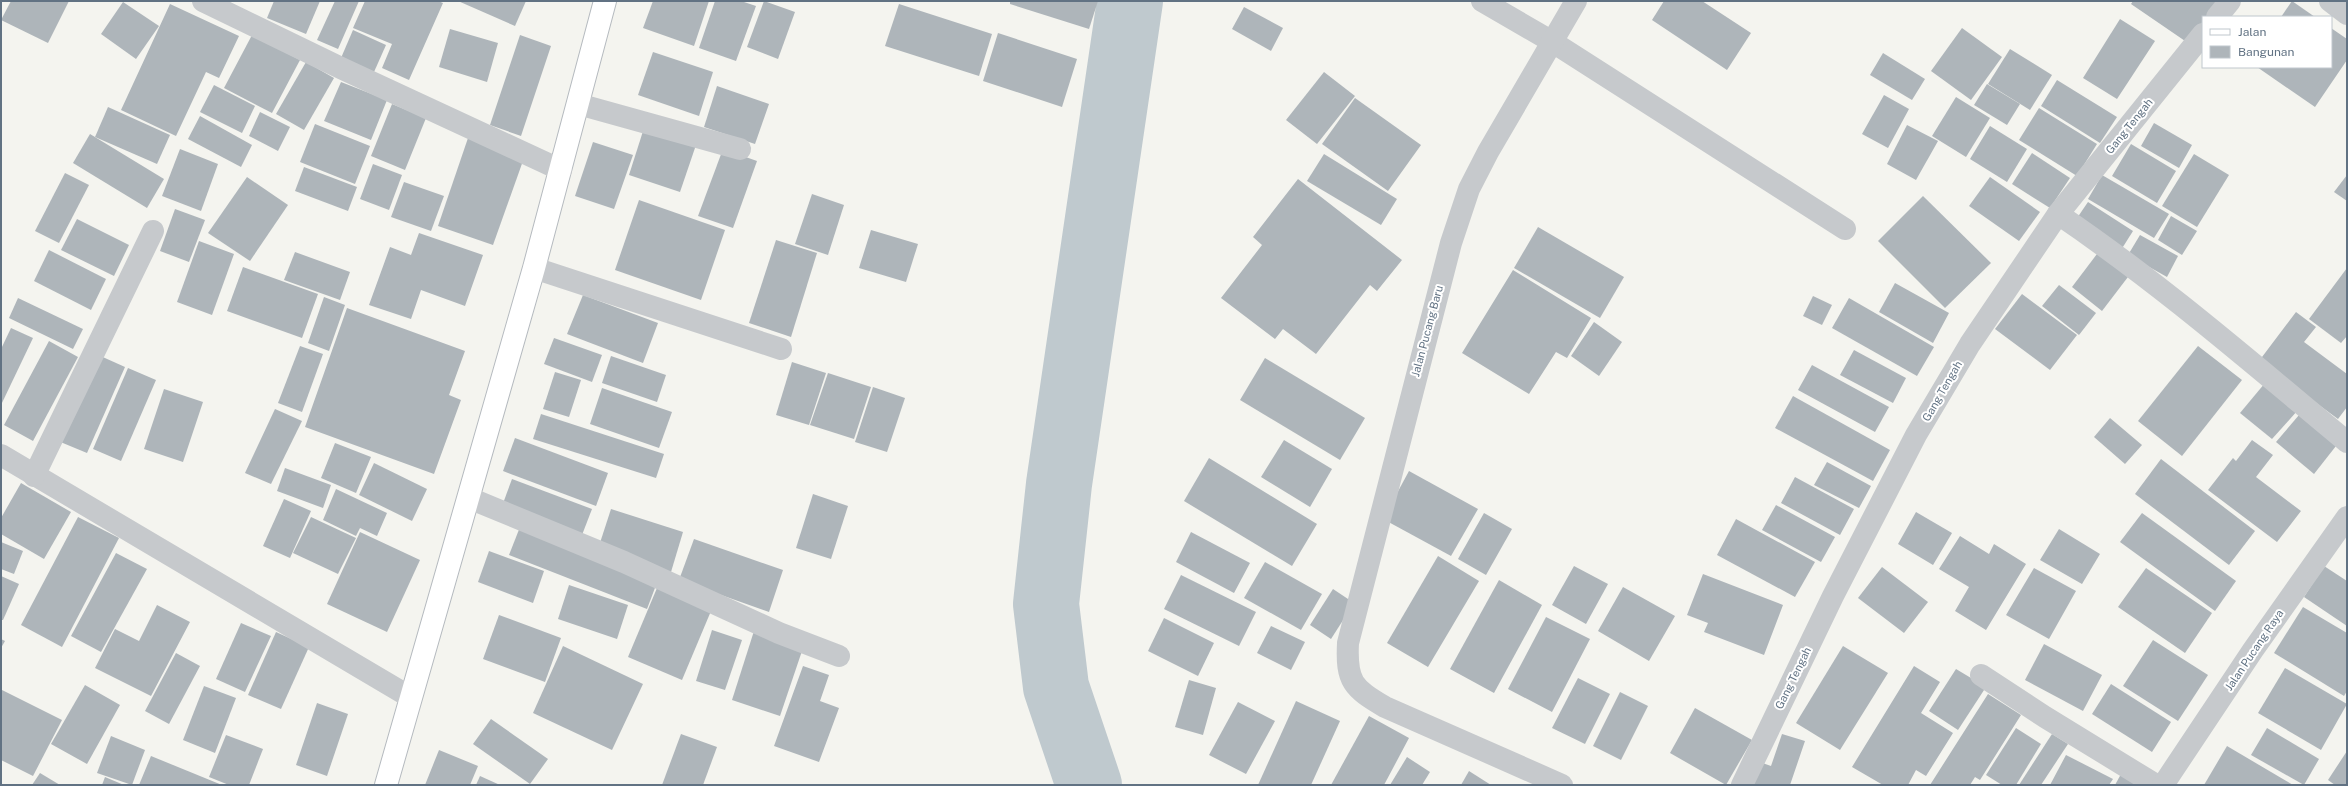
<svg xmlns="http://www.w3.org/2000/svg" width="2348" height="786" viewBox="0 0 2348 786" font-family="'Public Sans',sans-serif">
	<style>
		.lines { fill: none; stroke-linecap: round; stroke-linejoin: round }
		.river { stroke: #bfc9ce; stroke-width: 66 }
		.building { fill: #aeb5ba }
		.secondary-casing { stroke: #b5babf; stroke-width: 24 }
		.street { stroke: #c6c9cc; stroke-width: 22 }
		.secondary { stroke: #fff; stroke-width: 22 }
		.labels { text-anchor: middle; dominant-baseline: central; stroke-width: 4; stroke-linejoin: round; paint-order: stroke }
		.street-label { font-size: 11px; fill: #617283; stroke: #fff }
	</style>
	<rect width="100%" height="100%" fill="#f4f4ef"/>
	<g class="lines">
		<polyline class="river" points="1089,785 1056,687 1046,604 1059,484 1130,1"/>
	</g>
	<g class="building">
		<polygon points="11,1 69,1 48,43 1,20"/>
		<polygon points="274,1 320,1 306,34 267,18"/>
		<polygon points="335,1 359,1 338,49 317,40"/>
		<polygon points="365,1 438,1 443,3 409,80 382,68 392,44 353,28"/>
		<polygon points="458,1 526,1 515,26"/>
		<polygon points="653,1 709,1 694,46 643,28"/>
		<polygon points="715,1 741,1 756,6 736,61 699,48"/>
		<polygon points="764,1 795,12 778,59 747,47"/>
		<polygon points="1010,1 1098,1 1089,29 1010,4"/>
		<polygon points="1664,1 1702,1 1751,33 1727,70 1652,20"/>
		<polygon points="2133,1 2217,1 2206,17 2203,17 2203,21 2188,43 2131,4"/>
		<polygon points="2292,1 2315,17 2281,17"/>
		<polygon points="123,2 159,26 136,59 101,34"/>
		<polygon points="170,4 239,36 219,78 206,72 176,136 121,110"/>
		<polygon points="899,4 992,34 979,76 885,46"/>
		<polygon points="1244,7 1283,28 1271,51 1232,29"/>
		<polygon points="2120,19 2155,41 2117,99 2083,78"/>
		<polygon points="1962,28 2002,57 1971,100 1931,71"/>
		<polygon points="2331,28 2347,39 2347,60 2315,107 2257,67 2331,67"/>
		<polygon points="450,29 498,43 487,82 439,67"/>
		<polygon points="353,30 386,45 374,72 341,58"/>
		<polygon points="998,33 1077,59 1062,107 983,81"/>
		<polygon points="252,35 300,60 272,113 224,88"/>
		<polygon points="520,35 551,46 521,136 490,125"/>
		<polygon points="2010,49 2052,75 2030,110 1988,84"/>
		<polygon points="653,52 713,72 699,116 638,95"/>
		<polygon points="1883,53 1925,79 1912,100 1870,75"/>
		<polygon points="306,62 334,78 304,130 276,114"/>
		<polygon points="1324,72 1355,96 1317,144 1286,120"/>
		<polygon points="2057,80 2117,117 2100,143 2041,106"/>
		<polygon points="341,82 387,100 371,140 324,121"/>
		<polygon points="1987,84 2020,104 2007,125 1974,105"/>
		<polygon points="214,85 255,106 242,133 200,112"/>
		<polygon points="717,86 769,104 755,144 704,127"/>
		<polygon points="1884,95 1909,109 1888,148 1862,134"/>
		<polygon points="1956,97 1990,118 1966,157 1932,136"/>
		<polygon points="1355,98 1421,145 1388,191 1322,144"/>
		<polygon points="392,104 426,118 405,170 371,156"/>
		<polygon points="108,107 170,135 157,164 95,137"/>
		<polygon points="2039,108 2097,144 2077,176 2019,140"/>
		<polygon points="260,112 290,127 278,151 249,136"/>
		<polygon points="200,116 252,145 241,167 188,139"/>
		<polygon points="2154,123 2192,145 2179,168 2141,146"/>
		<polygon points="315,124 370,146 355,184 300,162"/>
		<polygon points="1907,125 1938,141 1916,180 1887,164"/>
		<polygon points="1990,126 2027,149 2007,182 1970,159"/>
		<polygon points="644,128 696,145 680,192 629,175"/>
		<polygon points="90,134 164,179 147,208 73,163"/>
		<polygon points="468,138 524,158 493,245 438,226"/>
		<polygon points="593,142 633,155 614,209 575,196"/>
		<polygon points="2131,144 2176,171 2157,203 2112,176"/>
		<polygon points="180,149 218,164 201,211 162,196"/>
		<polygon points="723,149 757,161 733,228 698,216"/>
		<polygon points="2032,153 2070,178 2050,208 2012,184"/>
		<polygon points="1324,154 1397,199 1381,225 1307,181"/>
		<polygon points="2194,154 2229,175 2197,227 2162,206"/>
		<polygon points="373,164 402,175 389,210 360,199"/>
		<polygon points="304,167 357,187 348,211 295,191"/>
		<polygon points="65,173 89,185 59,243 35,231"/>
		<polygon points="2102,175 2169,214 2154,238 2088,199"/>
		<polygon points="2347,175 2347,201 2334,192"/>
		<polygon points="247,177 288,205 250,261 208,233"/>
		<polygon points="1990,177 2040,212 2019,241 1969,206"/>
		<polygon points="1298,179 1402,260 1377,291 1370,285 1316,354 1283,329 1275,339 1221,298 1262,245 1253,237"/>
		<polygon points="404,182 444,196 431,231 391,217"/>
		<polygon points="812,194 844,205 828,255 795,244"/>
		<polygon points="1923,196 1991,263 1945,308 1878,241"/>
		<polygon points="639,200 725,230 701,300 615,270"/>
		<polygon points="2088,202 2133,231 2121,250 2075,221"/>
		<polygon points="175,209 205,220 189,262 160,251"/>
		<polygon points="2171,216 2197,231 2182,255 2158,240"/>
		<polygon points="77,219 129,245 114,276 61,250"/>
		<polygon points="1538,227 1624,277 1600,318 1514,268"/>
		<polygon points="871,230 918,244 906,282 859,268"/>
		<polygon points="419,233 483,255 465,306 421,290 411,319 369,305 390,247 411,255"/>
		<polygon points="2140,235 2178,256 2167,277 2128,255"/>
		<polygon points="776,240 817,253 791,337 749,323"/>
		<polygon points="199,241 234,254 212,315 177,302"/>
		<polygon points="49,250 106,279 91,310 34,281"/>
		<polygon points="2100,250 2131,273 2102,311 2072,287"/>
		<polygon points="295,252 350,272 340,300 284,280"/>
		<polygon points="243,267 318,294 302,338 227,311"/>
		<polygon points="2347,268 2347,336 2341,343 2309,319"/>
		<polygon points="1513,270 1591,318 1567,358 1556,352 1529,394 1462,353"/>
		<polygon points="1895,283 1949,313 1933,343 1879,312"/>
		<polygon points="2059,285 2096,313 2079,335 2042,306"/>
		<polygon points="2022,294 2077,335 2050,370 1995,329"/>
		<polygon points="583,295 658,323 643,363 567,334"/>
		<polygon points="1813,296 1832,305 1822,325 1803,316"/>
		<polygon points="324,297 345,305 329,351 308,343"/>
		<polygon points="18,298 83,329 73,349 9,318"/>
		<polygon points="1849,298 1934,347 1917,376 1832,328"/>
		<polygon points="347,308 465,351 449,395 461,400 434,474 305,427"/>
		<polygon points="2296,312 2316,327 2304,342 2347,374 2347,407 2338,419 2259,361"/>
		<polygon points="1594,322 1622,342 1599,376 1571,356"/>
		<polygon points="11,328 33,338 1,405 1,349"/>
		<polygon points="554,338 602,355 592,382 544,364"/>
		<polygon points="49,341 78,357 33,441 4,425"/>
		<polygon points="300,346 323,354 302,412 278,403"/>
		<polygon points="2198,346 2242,380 2182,456 2138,421"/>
		<polygon points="1854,350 1906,378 1893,403 1840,375"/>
		<polygon points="96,354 125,367 87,453 58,441"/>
		<polygon points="611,356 666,375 657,402 602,383"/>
		<polygon points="1265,358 1365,418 1340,460 1240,400"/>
		<polygon points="792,362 826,373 809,425 776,415"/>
		<polygon points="1812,365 1889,407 1875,432 1798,390"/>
		<polygon points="128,368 156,380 121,461 93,449"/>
		<polygon points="555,372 581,380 569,417 543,409"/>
		<polygon points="828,373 871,387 854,439 810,425"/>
		<polygon points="2265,383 2298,410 2272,439 2240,413"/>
		<polygon points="873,387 905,398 887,452 855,442"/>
		<polygon points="602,388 672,412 659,448 590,424"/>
		<polygon points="164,389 203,402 183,462 144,449"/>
		<polygon points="1793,396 1890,450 1873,481 1775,428"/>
		<polygon points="275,409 302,421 271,484 245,473"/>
		<polygon points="541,414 664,454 656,478 533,439"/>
		<polygon points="2299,415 2336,446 2314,474 2276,442"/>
		<polygon points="2110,418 2142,445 2125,464 2094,437"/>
		<polygon points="515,438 608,473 596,506 503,471"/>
		<polygon points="1284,440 1332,469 1310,507 1261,477"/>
		<polygon points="2252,440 2273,455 2256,477 2301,511 2277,542 2208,490 2233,458 2236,461"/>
		<polygon points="335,443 371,457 356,493 321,478"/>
		<polygon points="1209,458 1317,524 1292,566 1184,501"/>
		<polygon points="2161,459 2255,531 2229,565 2135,494"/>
		<polygon points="1827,462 1871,486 1859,508 1814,485"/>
		<polygon points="374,463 427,489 412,521 359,495"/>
		<polygon points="285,468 331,485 323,508 277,491"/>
		<polygon points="1409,471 1478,509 1451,556 1383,519"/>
		<polygon points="1795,477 1854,509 1840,535 1781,503"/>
		<polygon points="512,479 592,509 582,535 502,506"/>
		<polygon points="21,483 71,512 44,559 1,534 1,518"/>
		<polygon points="336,489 387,513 377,536 360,528 356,536 323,520"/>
		<polygon points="813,494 848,506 831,559 796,548"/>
		<polygon points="284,499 311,511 290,558 263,546"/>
		<polygon points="1776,505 1835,537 1821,562 1762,530"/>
		<polygon points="611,509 683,532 671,572 598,549"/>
		<polygon points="1916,512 1952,533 1933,565 1898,544"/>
		<polygon points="1484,513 1512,529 1486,575 1458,559"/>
		<polygon points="2142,513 2236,581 2215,611 2120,542"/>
		<polygon points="78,517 119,538 62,647 21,625"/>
		<polygon points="311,517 356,538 338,574 293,553"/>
		<polygon points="1736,519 1815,562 1795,597 1717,555"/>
		<polygon points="520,527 658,580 647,609 509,555"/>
		<polygon points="2059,529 2100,554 2082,584 2040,560"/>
		<polygon points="360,532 420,560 387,632 327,604"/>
		<polygon points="1191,532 1250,563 1234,593 1176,562"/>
		<polygon points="1960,536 1989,554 1994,544 2026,564 1986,630 1955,611 1969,587 1939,569"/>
		<polygon points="694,539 783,570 769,612 679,580"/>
		<polygon points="1,542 23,551 14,574 1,569"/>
		<polygon points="489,551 544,571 533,603 478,582"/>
		<polygon points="116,553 147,569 101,652 71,636"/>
		<polygon points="1438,556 1479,581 1428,667 1387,643"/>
		<polygon points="1265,562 1322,594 1301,630 1244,598"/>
		<polygon points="1574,566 1608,584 1586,624 1552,605"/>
		<polygon points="2324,566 2347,581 2347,626 2304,597"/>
		<polygon points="1882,567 1928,602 1904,633 1858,598"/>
		<polygon points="2034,568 2076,591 2049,639 2006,615"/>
		<polygon points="2146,568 2212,613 2185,653 2118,607"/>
		<polygon points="1703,574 1783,605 1764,655 1704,632 1708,623 1687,615"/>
		<polygon points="1181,575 1256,612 1239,646 1164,609"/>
		<polygon points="1,576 19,584 3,620 1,620"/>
		<polygon points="1499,580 1542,605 1494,693 1450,669"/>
		<polygon points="569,585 628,605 617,639 558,619"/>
		<polygon points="1623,587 1675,616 1649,661 1598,631"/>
		<polygon points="657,588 711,611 682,680 628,657"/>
		<polygon points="1333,589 1354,603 1331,639 1310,625"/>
		<polygon points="157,605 190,622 151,696 95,668 115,629 139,641"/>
		<polygon points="2303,607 2347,633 2347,691 2344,696 2274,653"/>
		<polygon points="499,615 561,638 545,682 483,659"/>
		<polygon points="1546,617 1590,639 1552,712 1508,689"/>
		<polygon points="1164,618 1214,643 1198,676 1148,651"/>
		<polygon points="241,623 271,636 245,692 216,679"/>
		<polygon points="1271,626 1305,642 1291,670 1257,653"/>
		<polygon points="712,630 742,640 725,690 696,681"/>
		<polygon points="754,631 803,648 780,716 732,700"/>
		<polygon points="276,632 309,647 281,709 248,695"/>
		<polygon points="1,639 5,641 1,648"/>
		<polygon points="2153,640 2208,675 2178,721 2123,686"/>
		<polygon points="2044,644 2102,675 2083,711 2025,680"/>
		<polygon points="563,646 643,684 612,750 533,713"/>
		<polygon points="1843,646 1888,673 1840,750 1796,723"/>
		<polygon points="176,653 200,666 169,724 145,711"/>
		<polygon points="803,666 829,675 820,701 839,708 819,762 774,746"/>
		<polygon points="1914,666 1940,682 1921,713 1953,733 1926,776 1916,770 1908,785 1883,785 1852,767"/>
		<polygon points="2285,668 2347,704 2321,750 2258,713"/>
		<polygon points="1956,669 1986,687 1958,730 1929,711"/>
		<polygon points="1578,678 1610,694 1585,744 1552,728"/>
		<polygon points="1189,680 1216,688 1203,735 1175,727"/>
		<polygon points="2111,684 2171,722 2152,752 2092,714"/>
		<polygon points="85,685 120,705 87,764 51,744"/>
		<polygon points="204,686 236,698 215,753 183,740"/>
		<polygon points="2,690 62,720 33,776 1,760"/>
		<polygon points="1620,692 1648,706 1621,760 1593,746"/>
		<polygon points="1988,694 2021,715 1980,780 1975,777 1970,785 1930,785"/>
		<polygon points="1296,701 1340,721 1311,785 1258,785"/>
		<polygon points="1238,702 1275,721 1246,774 1209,755"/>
		<polygon points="317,703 348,714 327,776 296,765"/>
		<polygon points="1695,708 1752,740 1726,785 1670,753"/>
		<polygon points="1369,716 1409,738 1384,785 1331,785"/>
		<polygon points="491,719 548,759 530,784 473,744"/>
		<polygon points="2016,728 2041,744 2016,785 2002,785 1986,775"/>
		<polygon points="2267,728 2319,759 2304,785 2251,755"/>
		<polygon points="681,734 717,747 703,785 662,785"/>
		<polygon points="1782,734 1805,741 1790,785 1746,785 1754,760 1771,766"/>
		<polygon points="2052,734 2068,744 2041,785 2019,785"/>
		<polygon points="226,735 263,749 249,785 229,785 209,777"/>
		<polygon points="111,736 145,750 132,785 97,773"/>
		<polygon points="2227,746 2293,785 2204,785"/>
		<polygon points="439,750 478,766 470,785 425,785"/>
		<polygon points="2347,751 2347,785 2335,785 2328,780"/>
		<polygon points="2066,755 2113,779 2109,785 2050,785"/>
		<polygon points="151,756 222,785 139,785"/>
		<polygon points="1407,757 1430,772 1422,785 1390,785"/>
		<polygon points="1469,771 1491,785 1461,785"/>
		<polygon points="40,773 60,785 32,785"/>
		<polygon points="2121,774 2141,785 2115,785"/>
		<polygon points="480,776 500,785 476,785"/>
		<polygon points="105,777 124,785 102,785"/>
	</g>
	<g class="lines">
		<g class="secondary-casing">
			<polyline id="secondary" points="386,785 534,268 605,1"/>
		</g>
		<g class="street">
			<polyline points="203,1 343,69 561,170"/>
			<polyline points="1482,1 1551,41 1845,229"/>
			<polyline points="2330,1 2347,14"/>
			<polyline points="2217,17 2230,1"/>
			<polyline points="578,104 740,149"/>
			<path d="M2058,214c102,69 195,150 289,228"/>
			<polyline points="534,268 781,349"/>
			<polyline points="1,455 410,697"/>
			<polyline points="34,476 153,231"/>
			<polyline points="469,498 624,562 779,633 839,656"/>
			<polyline points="1981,675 2045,717 2156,785"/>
			<path d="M1562,785l-177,-78c-32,-19 -39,-25 -37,-64l103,-400 18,-54 19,-37 88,-151"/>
			<polyline points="1742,785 1833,596 1916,435 1970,344 2058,214 2203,34"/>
			<polyline points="2163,785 2253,650 2347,517"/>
		</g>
		<use href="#secondary" class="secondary"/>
	</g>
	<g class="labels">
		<g class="street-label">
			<text transform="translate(2129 126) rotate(-51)">Gang Tengah</text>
			<text transform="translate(1427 331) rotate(-75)">Jalan Pucang Baru</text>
			<text transform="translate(1942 391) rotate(-60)">Gang Tengah</text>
			<text transform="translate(2254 650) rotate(-56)">Jalan Pucang Raya</text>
			<text transform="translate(1793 678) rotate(-64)">Gang Tengah</text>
		</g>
	</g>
	<rect width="2348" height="786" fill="none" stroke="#617283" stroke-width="4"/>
	<rect x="2202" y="16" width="130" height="52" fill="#ffffff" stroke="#c0c7cd"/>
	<rect x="2210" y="29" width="20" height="6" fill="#ffffff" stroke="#c0c7cd"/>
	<text x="2238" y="36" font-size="12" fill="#617283">Jalan</text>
	<rect x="2210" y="46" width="20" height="12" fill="#aeb5ba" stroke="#c0c7cd"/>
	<text x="2238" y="56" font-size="12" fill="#617283">Bangunan</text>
</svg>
